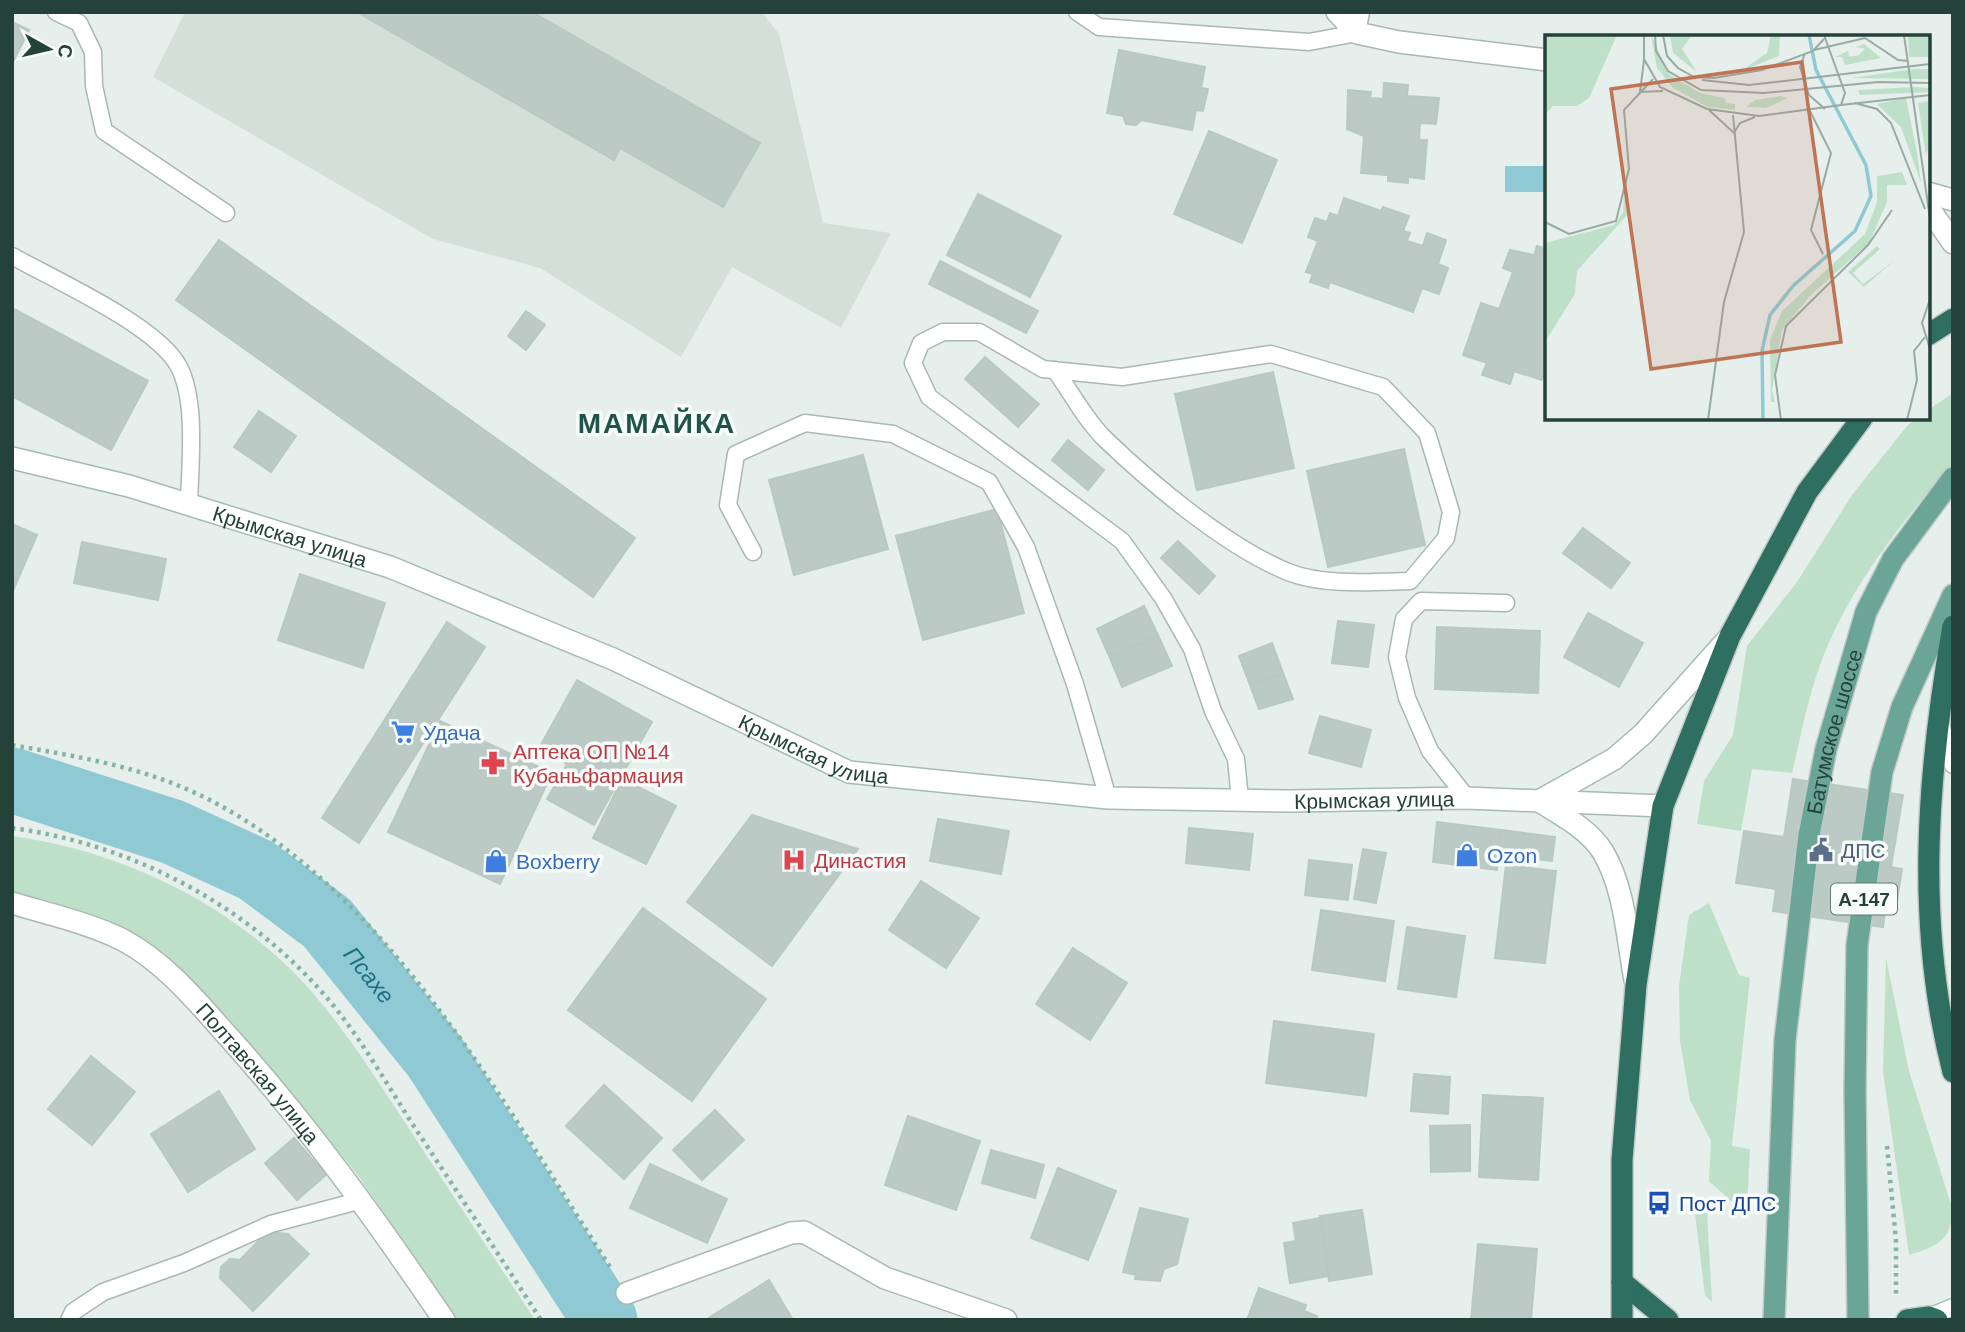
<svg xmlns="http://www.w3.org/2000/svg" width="1965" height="1332" viewBox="0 0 1965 1332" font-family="Arial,sans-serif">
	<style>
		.built { fill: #d4dfda }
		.green { fill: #bfe0c8 }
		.water { fill: #8ec9d4 }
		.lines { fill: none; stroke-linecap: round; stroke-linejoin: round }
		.river { stroke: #8ec9d4; stroke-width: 65 }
		.building { fill: #bbcac4; stroke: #b8c9c2; stroke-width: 2 }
		.lane-casing { stroke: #a8b8b2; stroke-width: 19 }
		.street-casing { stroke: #a8b8b2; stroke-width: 24 }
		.secondary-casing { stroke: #a4bbb3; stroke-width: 24 }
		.primary-casing { stroke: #c2cac8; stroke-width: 24 }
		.highway-casing { stroke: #c2cac8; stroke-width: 24 }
		.path { stroke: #86b3a5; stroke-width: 4.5; stroke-dasharray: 3.5 5; stroke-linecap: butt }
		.lane { stroke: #fff; stroke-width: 16 }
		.street { stroke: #fff; stroke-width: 21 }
		.secondary { stroke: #fff; stroke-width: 21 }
		.primary { stroke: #6aa596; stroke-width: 21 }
		.highway { stroke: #2f6f62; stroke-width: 21 }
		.labels { text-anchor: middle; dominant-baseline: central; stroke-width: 7; stroke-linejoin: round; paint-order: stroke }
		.shield { fill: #f7fbf9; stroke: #637a73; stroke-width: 2 }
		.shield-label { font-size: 19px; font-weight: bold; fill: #24423a }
		.street-label { font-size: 21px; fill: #24423a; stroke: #f7fbf9 }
		.shop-label { font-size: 21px; fill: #366cbe; stroke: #f7fbf9; text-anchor: start }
		.health-label { font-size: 21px; fill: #be3a42; stroke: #f7fbf9; text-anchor: start }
		.service-label { font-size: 21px; fill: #4e5e75; stroke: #f7fbf9; text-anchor: start }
		.transit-label { font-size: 21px; fill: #164399; stroke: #f7fbf9; text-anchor: start }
		.water-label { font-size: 23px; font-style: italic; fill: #1c6f80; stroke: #f7fbf9 }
		.district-label { font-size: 28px; font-weight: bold; letter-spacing: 2px; fill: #1f5548; stroke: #f7fbf9 }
		.inset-river { fill: none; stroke: #8ec9d4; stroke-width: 3.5 }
		.inset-road { fill: none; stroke: #98aaa4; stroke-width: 2 }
		.view { fill: #c07456; fill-opacity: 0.15; stroke: #c07456; stroke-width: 3.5 }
		.inset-edge { fill: none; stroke: #24423a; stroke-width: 3.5 }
	</style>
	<rect width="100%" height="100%" fill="#e6efeb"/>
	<polygon class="built" points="185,12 762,12 779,34 823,223 891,233 841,328 732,267 681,357 540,268 433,239 153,77"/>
	<g class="green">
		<path d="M1953,393v70c-54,62 -110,132 -136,211 -11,32 -17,67 -25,99l-40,-4 -11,62 -44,-7 7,-43 29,-46 14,-89 50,-64 55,-87 55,-69 10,-8h11v-8z"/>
		<path d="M12,836c95,13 190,54 262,118 53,46 91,108 130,167 43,66 87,132 131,199h-79l-99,-146 -128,-155 -57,-58 -32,-22 -128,-46z"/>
		<polygon points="1709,903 1739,975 1750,978 1732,1146 1750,1149 1747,1205 1733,1203 1709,1181 1711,1141 1690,1100 1680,1041 1679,986 1689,915"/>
		<path d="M1886,958l23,113 44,140c-2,30 -18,36 -44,44l-26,-183z"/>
		<polygon points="1695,1213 1707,1213 1712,1302 1705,1295"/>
	</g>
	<rect class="water" x="1505" y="166" width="42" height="26"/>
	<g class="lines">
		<path class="river" id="s1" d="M12,780l161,52 83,38 71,53 108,134 170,263"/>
	</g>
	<g class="building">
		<polygon points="357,12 532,12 760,143 723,207 620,148 614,160"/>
		<polygon points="12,22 29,30 12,64"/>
		<polygon points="1119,50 1205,67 1201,88 1208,89 1203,111 1196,110 1192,130 1141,120 1136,125 1126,124 1123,116 1107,113"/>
		<polygon points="1384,83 1408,85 1407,96 1439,98 1436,124 1420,123 1419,140 1427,140 1424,179 1408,177 1408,183 1388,181 1388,175 1361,173 1364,136 1347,129 1348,90 1371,92 1370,98 1383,99"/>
		<polygon points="1209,131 1277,160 1242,243 1174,214"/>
		<polygon points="978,194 1061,236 1030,297 947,255"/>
		<polygon points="1344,198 1381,211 1383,207 1409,216 1403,231 1410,233 1407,241 1423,246 1427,233 1446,240 1438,264 1448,268 1439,294 1422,288 1413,312 1330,282 1328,288 1310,282 1313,274 1306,272 1318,241 1308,237 1315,218 1327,222 1330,213 1338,216"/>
		<polygon points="219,240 635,538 593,597 176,300"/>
		<polygon points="1537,246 1546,249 1547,246 1547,365 1542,380 1514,371 1510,384 1482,375 1487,363 1463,355 1481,303 1499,309 1513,272 1503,268 1510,250 1534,255"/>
		<polygon points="940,261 1038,311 1026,333 929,284"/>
		<polygon points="12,308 148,381 111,450 12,396"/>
		<polygon points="526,311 545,325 526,350 508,336"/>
		<polygon points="985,357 1039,404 1018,427 965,379"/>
		<polygon points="1273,372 1294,468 1197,490 1175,394"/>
		<polygon points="259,411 296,436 271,472 234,447"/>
		<polygon points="1068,440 1104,470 1088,490 1052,460"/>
		<polygon points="1404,449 1425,545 1328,567 1307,471"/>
		<polygon points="863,455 888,549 794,575 769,480"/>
		<polygon points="997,509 1024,613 923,640 896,536"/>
		<polygon points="12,524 37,535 12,593"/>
		<polygon points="1583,528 1630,563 1611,588 1563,553"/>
		<polygon points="1178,541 1215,576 1199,594 1161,558"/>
		<polygon points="82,542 166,559 158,600 74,583"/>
		<polygon points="300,574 385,603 363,668 278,640"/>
		<polygon points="1144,606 1158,635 1110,658 1097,629"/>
		<polygon points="1588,613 1643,643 1619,687 1564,657"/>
		<polygon points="1338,621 1374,625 1368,667 1332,663"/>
		<polygon points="447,622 485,647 359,843 322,818"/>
		<polygon points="1437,627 1540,631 1538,693 1435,689"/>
		<polygon points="1158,635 1172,666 1122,687 1110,658"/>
		<polygon points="1272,643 1283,673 1250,685 1239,656"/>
		<polygon points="1283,673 1293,699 1259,709 1250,685"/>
		<polygon points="577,680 652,722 594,825 547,799 567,764 539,748"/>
		<polygon points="1320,716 1371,730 1361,767 1309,753"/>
		<polygon points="440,721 552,773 500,884 388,832"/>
		<polygon points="622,779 676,806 646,864 593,838"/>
		<polygon points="1793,779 1903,795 1891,867 1902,869 1897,901 1887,899 1883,927 1773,911 1776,889 1736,883 1744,831 1784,837"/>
		<polygon points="752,815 858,849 772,966 687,902"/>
		<polygon points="938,819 1009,831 1001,874 930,861"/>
		<polygon points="1437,822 1502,830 1497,870 1433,862"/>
		<polygon points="1189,828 1253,834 1249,870 1186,863"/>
		<polygon points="1502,830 1555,837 1552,861 1499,855"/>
		<polygon points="1363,849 1386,853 1376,903 1354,899"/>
		<polygon points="1309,860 1352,865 1348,900 1305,895"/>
		<polygon points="1506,865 1556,871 1545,963 1495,958"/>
		<polygon points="921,881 979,918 946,968 889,930"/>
		<polygon points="643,908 766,999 692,1101 568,1010"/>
		<polygon points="1321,910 1394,921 1385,981 1312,970"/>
		<polygon points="1407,927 1465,936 1456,997 1398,989"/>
		<polygon points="1073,948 1127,983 1090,1040 1036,1004"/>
		<polygon points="1274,1021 1374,1034 1366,1096 1266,1083"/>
		<polygon points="91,1056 135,1092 92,1145 48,1109"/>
		<polygon points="1414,1074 1450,1077 1448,1114 1411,1111"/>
		<polygon points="604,1085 662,1138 624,1179 566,1126"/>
		<polygon points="219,1091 255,1149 188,1192 151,1134"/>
		<polygon points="1483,1095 1543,1098 1538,1180 1479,1177"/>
		<polygon points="715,1110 744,1140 702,1180 673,1150"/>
		<polygon points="908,1116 980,1141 956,1210 885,1185"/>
		<polygon points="1470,1125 1470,1171 1431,1172 1430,1126"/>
		<polygon points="294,1138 326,1175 297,1200 265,1163"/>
		<polygon points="991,1150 1044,1165 1035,1198 982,1183"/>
		<polygon points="650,1164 727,1199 707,1243 630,1208"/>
		<polygon points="1058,1168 1116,1191 1088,1260 1031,1238"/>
		<polygon points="1140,1208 1188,1219 1177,1264 1164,1269 1160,1281 1135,1279 1136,1275 1123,1272"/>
		<polygon points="1362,1210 1372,1274 1329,1281 1320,1216"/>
		<polygon points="1320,1218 1329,1276 1290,1283 1284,1243 1296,1241 1293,1223"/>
		<polygon points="267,1232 288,1234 309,1254 253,1311 220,1278 221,1267 230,1259 240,1260"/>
		<polygon points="1478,1244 1537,1249 1531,1320 1471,1320"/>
		<polygon points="769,1280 793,1320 707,1320 707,1319"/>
		<polygon points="1259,1288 1306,1305 1304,1311 1317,1316 1316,1320 1247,1320"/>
	</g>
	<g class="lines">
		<g class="lane-casing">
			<g id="lane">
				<polyline points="56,12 79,23 93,52 94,86 104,131 226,213"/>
				<polyline points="1077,12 1099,27 1309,42 1357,33 1361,12"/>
				<path d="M12,256c43,24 146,70 167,111 18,34 11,99 10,137"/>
				<path d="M1055,370c16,22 31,51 51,70 47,45 121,107 182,132 35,14 85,10 122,9l36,-43 5,-26 -24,-79 -44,-46 -112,-33 -149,23 -79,-8 -64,-37h-36l-22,11 -8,20 16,34 193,144 41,57 29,51 21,62 23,48 4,41"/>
				<polyline points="753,552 728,505 736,454 805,423 893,434 989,482 1026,547 1075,684 1108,798"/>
				<polyline points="1941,724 1953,765"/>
				<polyline points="1467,798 1430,751 1407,698 1397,657 1404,619 1421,601 1506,603"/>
				<polyline points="1929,1317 1953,1307"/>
				<polyline points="69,1320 73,1312 103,1292 184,1263 271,1224 362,1200"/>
			</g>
		</g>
		<g class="street-casing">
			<g id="street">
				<polyline points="1337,12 1357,33 1399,42 1547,60"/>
				<polyline points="1928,193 1953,200"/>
				<polyline points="1928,207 1953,243"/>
				<path id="s2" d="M12,903c36,11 77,20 111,37 41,22 72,59 102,93 81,89 151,187 219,287"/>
				<polyline points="627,1293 791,1233 804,1232 885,1278 1006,1320"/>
			</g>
		</g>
		<g class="secondary-casing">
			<g id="secondary">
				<path id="s3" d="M12,458l117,28 261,81 223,92 236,113 259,26 182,3 177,-3 196,8"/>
				<path d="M1635,980c-8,-42 -10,-91 -32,-128 -14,-23 -42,-37 -64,-51l75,-42 29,-25 84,-94"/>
			</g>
		</g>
		<g class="primary-casing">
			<g id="primary">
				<path id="s4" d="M1774,1320l11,-280 24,-205 17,-86 40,-137 27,-53 60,-81"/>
				<polyline points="1858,1320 1855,1091 1857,945 1882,772 1902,707 1953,595"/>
			</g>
		</g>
		<g class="highway-casing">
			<g id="highway">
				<polyline points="1928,335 1953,319"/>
				<path d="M1953,626c-26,147 -38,299 0,446"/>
				<polyline points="1622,1282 1668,1320"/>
				<polyline points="1622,1320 1622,1160 1636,985 1663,806 1730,636 1807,492 1862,418"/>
				<polyline points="1907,1320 1929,1317 1937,1320"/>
			</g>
		</g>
		<g class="path">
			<path d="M12,745c62,11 121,20 179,46 188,85 313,313 421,479"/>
			<path d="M12,828c126,17 246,83 325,182 30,38 55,83 82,124 41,62 82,124 122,186"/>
			<polyline points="1887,1146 1896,1241 1896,1294"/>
		</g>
		<use href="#lane" class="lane"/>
		<use href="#street" class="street"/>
		<use href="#secondary" class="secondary"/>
		<use href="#primary" class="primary"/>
		<use href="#highway" class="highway"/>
	</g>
	<defs>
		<g id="supermarket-bare" transform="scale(1.89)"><path d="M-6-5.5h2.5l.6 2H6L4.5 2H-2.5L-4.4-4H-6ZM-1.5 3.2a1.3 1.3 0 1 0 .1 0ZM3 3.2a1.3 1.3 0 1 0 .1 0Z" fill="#3f7fe0" stroke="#f7fbf9" stroke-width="2.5" paint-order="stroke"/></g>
		<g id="pharmacy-bare" transform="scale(1.89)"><path d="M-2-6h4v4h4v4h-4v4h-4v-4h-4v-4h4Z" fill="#e0444e" stroke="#f7fbf9" stroke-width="2.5" paint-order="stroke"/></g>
		<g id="civic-bare" transform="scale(1.89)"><path d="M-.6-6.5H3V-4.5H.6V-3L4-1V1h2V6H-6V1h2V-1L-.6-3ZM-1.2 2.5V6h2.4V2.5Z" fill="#5c6f8a" stroke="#f7fbf9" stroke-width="2.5" paint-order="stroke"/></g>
		<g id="shop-bare" transform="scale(1.89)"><path d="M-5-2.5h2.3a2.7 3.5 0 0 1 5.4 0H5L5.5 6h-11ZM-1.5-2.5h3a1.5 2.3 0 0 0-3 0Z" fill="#3f7fe0" stroke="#f7fbf9" stroke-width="2.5" paint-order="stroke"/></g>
		<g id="hospital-bare" transform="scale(1.89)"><path d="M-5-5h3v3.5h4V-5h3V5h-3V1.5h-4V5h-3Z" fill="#e0444e" stroke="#f7fbf9" stroke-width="2.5" paint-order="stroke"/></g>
		<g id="bus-bare" transform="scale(1.89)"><path d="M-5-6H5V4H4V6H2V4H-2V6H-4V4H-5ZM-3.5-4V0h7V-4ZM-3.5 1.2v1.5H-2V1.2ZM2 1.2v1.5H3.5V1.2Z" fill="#1a4fb4" stroke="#f7fbf9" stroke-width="2.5" paint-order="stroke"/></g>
	</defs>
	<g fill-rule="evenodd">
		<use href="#supermarket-bare" x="403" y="732"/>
		<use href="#pharmacy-bare" x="493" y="763"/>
		<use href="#civic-bare" x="1821" y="850"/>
		<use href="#shop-bare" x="1467" y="855"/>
		<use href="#hospital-bare" x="794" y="860"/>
		<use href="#shop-bare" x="496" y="861"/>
		<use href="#bus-bare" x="1659" y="1203"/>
	</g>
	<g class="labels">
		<rect class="shield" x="1831" y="883.5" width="66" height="31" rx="5"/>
		<g class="shield-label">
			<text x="1864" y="899">А-147</text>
		</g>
		<g class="street-label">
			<text stroke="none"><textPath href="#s3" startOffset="289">Крымская улица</textPath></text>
			<text stroke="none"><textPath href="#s4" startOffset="593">Батумское шоссе</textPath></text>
			<text stroke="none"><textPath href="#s3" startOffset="856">Крымская улица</textPath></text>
			<text stroke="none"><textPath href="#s3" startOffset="1423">Крымская улица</textPath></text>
			<text stroke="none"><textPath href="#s2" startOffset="308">Полтавская улица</textPath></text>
		</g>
		<g class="shop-label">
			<text x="423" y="732">Удача</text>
			<text x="1487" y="855">Ozon</text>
			<text x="516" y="861">Boxberry</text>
		</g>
		<g class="health-label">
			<text x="513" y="751">Аптека ОП №14<tspan x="513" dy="24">Кубаньфармация</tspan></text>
			<text x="814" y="860">Династия</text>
		</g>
		<g class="service-label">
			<text x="1841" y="850">ДПС</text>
		</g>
		<g class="transit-label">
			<text x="1679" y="1203">Пост ДПС</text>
		</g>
		<g class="water-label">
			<text stroke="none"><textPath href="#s1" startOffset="416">Псахе</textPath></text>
		</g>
		<g class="district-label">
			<text x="657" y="423">МАМАЙКА</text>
		</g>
	</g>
	<g transform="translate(1545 35)">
		<rect width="385" height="385" fill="#e6efeb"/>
		<path d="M0,0h72l-28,63 -12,8h-24l-8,9zM106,0l18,39 31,19 25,5 1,5 9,1v6l-27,-3 -35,-19 -16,-20zM125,0h22l-10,14 15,23 -24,-19zM226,0h9l-1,21 -38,15 26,-18zM363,0h22v22h-21zM319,9l17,14 -36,7 -3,-8h-7l13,-6 1,6 10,-2 6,-6 -9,-2zM368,34h17v10l-78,-1zM370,52l15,1v4l-70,3 -2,-5zM235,61l8,2 -22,10 -20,-1 9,-7zM361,63l11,55 4,30 -20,-56 -24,-23zM385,66v42l-4,13 -8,-53zM357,137l5,13h-20v17l-18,41 -58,52 -29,35 -10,60 3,12h-4l-1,-62 12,-29 83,-77 12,-32v-26zM79,154l5,24 -52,58 -2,23 -30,48v-99l69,-18 9,-13zM332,211l3,3 -27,24 10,11 31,-23 -30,26 -16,-15z" fill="#bfe0c8"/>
		<path class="inset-river" d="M218,385l-1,-69 8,-36 23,-29 62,-55 16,-35 -5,-31 -50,-95 -7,-35"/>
		<path class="inset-road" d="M99,0v24l16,28 47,22 52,7 82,-11 4,-12 -21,-58M110,0l1,16 12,20 33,19 63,3 114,-11 52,1M118,0l4,21 11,12 16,9 20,1 48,-8 51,-19 11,-12M359,0l26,184M269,15l51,-12 33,22 10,1M260,18l-5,14 9,28 16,14M99,25l-4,32 23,-1M157,45l47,5 181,-21M310,68l22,6 14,14 34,86M296,70l89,-10M164,75l25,23 6,-10 15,-6M265,76l21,42 -20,77 12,24M0,187l24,12 47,-13 13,-52 -5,-59 29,-31M385,264l-8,24 8,26M163,385l16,-118 20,-70 -11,-117M236,385l-6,-45 11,-49 82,-81 24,-35M362,385l10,-40 -3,-29 11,-14"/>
		<path class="view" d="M257,27l39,280 -190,27 -40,-280z"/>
		<rect width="385" height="385" class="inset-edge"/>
	</g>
	<rect width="1965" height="1332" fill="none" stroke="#24423a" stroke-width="28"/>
	<g transform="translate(49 49) rotate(98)" stroke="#f7fbf9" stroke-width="5" paint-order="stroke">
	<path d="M0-5L12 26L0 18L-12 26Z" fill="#24423a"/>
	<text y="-10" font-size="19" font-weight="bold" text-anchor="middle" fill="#24423a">С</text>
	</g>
</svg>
